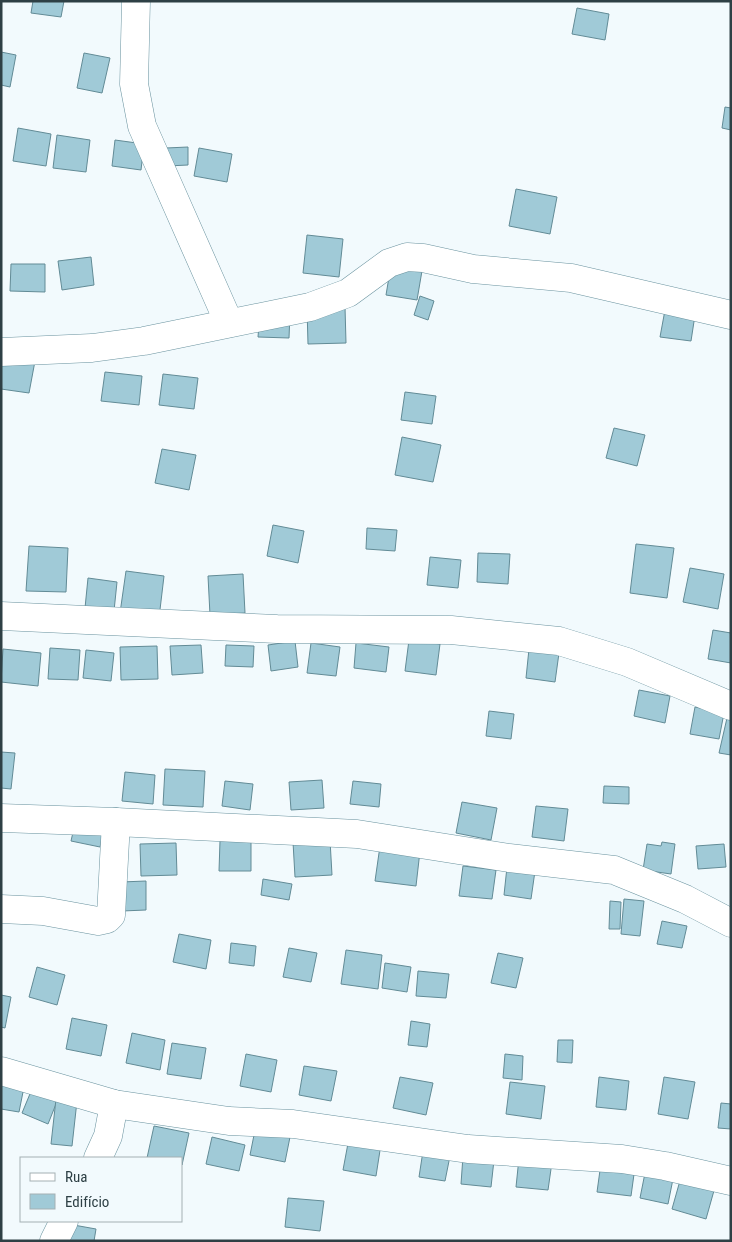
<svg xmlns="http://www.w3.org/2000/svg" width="732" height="1242" viewBox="0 0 732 1242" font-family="'Roboto Condensed',sans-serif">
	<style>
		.building { fill: #a0cad7; stroke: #628b96 }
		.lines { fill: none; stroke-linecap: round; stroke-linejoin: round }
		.minor-casing { stroke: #6a939f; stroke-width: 29 }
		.minor { stroke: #fff; stroke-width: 28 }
	</style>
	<rect width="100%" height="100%" fill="#f2fafd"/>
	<g class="building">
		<polygon points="33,1 64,1 61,17 31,13"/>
		<polygon points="577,8 609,14 605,40 572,34"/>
		<polygon points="1,52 16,55 10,87 1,85"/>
		<polygon points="84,53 110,58 102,93 77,88"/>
		<polygon points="725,107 731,108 731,130 722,128"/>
		<polygon points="18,128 51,134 46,166 13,161"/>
		<polygon points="57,135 90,140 86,172 53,168"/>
		<polygon points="115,140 144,144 141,170 112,166"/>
		<polygon points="188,147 188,165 167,166 166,148"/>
		<polygon points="199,148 232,154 227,182 194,176"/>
		<polygon points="516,189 557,197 550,234 509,226"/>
		<polygon points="307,235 343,239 339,277 303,273"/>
		<polygon points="91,257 94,285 62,290 58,261"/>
		<polygon points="392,259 423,265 417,300 386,295"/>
		<polygon points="11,264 45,264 45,292 10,291"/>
		<polygon points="420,296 434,301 428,320 414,315"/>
		<polygon points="345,307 346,343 308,344 307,308"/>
		<polygon points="665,310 695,315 691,341 660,337"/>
		<polygon points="260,312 290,313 289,338 258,337"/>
		<polygon points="1,355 35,361 29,393 1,389"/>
		<polygon points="105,372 142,376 139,405 101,401"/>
		<polygon points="163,374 198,378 194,409 159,405"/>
		<polygon points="405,392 436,396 432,424 401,420"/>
		<polygon points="614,428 645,435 637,466 606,458"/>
		<polygon points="402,437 441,445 433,482 395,475"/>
		<polygon points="162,449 196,455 189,490 155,483"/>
		<polygon points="273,525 304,531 298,563 267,556"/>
		<polygon points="367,528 397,530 395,551 366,549"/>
		<polygon points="636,544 674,548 667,598 630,593"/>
		<polygon points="29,546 68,548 66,592 26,591"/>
		<polygon points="478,553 510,554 508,584 477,582"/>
		<polygon points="430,557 461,560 458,588 427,585"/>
		<polygon points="690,568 724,574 718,609 683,602"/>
		<polygon points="126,571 164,576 159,618 120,613"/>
		<polygon points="243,574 245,613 210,615 208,576"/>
		<polygon points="88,578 117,582 114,611 85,608"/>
		<polygon points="713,630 731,633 731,663 708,659"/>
		<polygon points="409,640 440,644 436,675 405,671"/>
		<polygon points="295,641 298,667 271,671 268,645"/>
		<polygon points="311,643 340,647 336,676 307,673"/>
		<polygon points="356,643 389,647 386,672 354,668"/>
		<polygon points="201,645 203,673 172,675 170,646"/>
		<polygon points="226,645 254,646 253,667 225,666"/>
		<polygon points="157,646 158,679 121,680 120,647"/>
		<polygon points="50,648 80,650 78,680 48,679"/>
		<polygon points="3,649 41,653 38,686 1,682"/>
		<polygon points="529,649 559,653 555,682 526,678"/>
		<polygon points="86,650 114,653 111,681 83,678"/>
		<polygon points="639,690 670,696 665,723 634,716"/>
		<polygon points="695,707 724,713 719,739 690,734"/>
		<polygon points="489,711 514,714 511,739 486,736"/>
		<polygon points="727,718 731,719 731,755 719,753"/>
		<polygon points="1,752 15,753 11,789 1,788"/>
		<polygon points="165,769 205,771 203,807 163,805"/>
		<polygon points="125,772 155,775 153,804 122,801"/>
		<polygon points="322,780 324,808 291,810 289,782"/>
		<polygon points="225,781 253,784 250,810 222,806"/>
		<polygon points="353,781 381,784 379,807 350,804"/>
		<polygon points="604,786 629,787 629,804 603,803"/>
		<polygon points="462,802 497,808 491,840 456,833"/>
		<polygon points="536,806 568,809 564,841 532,837"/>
		<polygon points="76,819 105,825 100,847 71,841"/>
		<polygon points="330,840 332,875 295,877 293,842"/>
		<polygon points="220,841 251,842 251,871 219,871"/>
		<polygon points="662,842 675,844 671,874 643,870 647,844 661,846"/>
		<polygon points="176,843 177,875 141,876 140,844"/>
		<polygon points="724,844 726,867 698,869 696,846"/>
		<polygon points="380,846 420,851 416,886 375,881"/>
		<polygon points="463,866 496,870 492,899 459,896"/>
		<polygon points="507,867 535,871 531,899 504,895"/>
		<polygon points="263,879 292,884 289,900 261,895"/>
		<polygon points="146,881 146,910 122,911 121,882"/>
		<polygon points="624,899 644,901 640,936 621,934"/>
		<polygon points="610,901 621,902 620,929 609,929"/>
		<polygon points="662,921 687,926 682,948 657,944"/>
		<polygon points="179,934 211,940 206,969 173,962"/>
		<polygon points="231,943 256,946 254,966 229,963"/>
		<polygon points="289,948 317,953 311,982 283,977"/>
		<polygon points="346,950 382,955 378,989 341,984"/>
		<polygon points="498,953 523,958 516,988 491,983"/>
		<polygon points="385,963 411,967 407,992 382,988"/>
		<polygon points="37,967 65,975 57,1005 29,997"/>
		<polygon points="418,971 449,974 446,998 416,996"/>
		<polygon points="1,995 11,997 5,1028 1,1027"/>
		<polygon points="72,1018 107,1025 101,1056 66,1049"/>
		<polygon points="411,1021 430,1024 427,1047 408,1045"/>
		<polygon points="132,1033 165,1040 160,1070 126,1063"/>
		<polygon points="558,1040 573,1040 572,1063 557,1062"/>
		<polygon points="172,1043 206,1048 201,1079 167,1074"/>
		<polygon points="246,1054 277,1060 271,1092 240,1086"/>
		<polygon points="505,1054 523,1056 522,1080 503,1078"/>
		<polygon points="304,1066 337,1071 331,1101 299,1095"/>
		<polygon points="400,1077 433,1083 426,1115 393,1108"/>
		<polygon points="599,1077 629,1081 626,1110 596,1107"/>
		<polygon points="664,1077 695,1082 688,1119 658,1114"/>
		<polygon points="1,1082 24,1087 19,1112 1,1109"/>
		<polygon points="510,1082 545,1086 541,1119 506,1114"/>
		<polygon points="32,1089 58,1099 48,1124 22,1113"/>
		<polygon points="56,1099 77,1101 72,1146 51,1144"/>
		<polygon points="721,1103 731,1104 731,1129 718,1128"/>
		<polygon points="154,1126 189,1133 182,1165 181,1158 147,1158"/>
		<polygon points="255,1130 290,1137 285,1162 250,1155"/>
		<polygon points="212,1137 245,1145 239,1171 206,1164"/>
		<polygon points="349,1138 381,1144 376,1176 343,1170"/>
		<polygon points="423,1151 450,1156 445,1181 419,1177"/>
		<polygon points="463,1156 494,1160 491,1187 461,1184"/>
		<polygon points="519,1158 552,1162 548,1190 516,1187"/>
		<polygon points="601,1163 635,1167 631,1196 597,1192"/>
		<polygon points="646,1168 674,1174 668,1204 640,1198"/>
		<polygon points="681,1177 715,1187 706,1219 672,1209"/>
		<polygon points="288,1198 324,1201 320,1231 285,1227"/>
		<polygon points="68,1224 96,1229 94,1241 64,1241"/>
	</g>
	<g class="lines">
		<g class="minor-casing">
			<g id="minor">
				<polyline points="136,1 134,84 142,126 229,323"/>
				<polyline points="1,352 92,348 144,341 310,307 348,293 389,263 407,257 423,258 473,269 571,278 731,315"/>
				<polyline points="1,616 277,629 451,630 559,641 627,662 731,706"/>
				<polyline points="1,818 116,822 357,834 509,858 614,870 685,899 731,923"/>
				<polyline points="1,909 43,911 98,921 107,919 111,915 116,822"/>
				<polyline points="1,1071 114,1104 229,1121 293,1124 468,1149 622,1159 665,1166 731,1181"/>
				<polyline points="98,1158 108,1136 114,1104"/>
				<polyline points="54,1241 64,1221"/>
			</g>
		</g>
		<use href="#minor" class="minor"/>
	</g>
	<rect width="732" height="1242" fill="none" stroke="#2e4045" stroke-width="5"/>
	<rect x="20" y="1157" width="162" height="65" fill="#f2fafd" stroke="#a4b0b3"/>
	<rect x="30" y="1173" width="25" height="8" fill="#ffffff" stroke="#a4b0b3"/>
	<text x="65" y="1182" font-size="15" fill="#2e4045">Rua</text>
	<rect x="30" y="1194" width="25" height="15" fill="#a0cad7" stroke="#a4b0b3"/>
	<text x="65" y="1207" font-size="15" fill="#2e4045">Edifício</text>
</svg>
